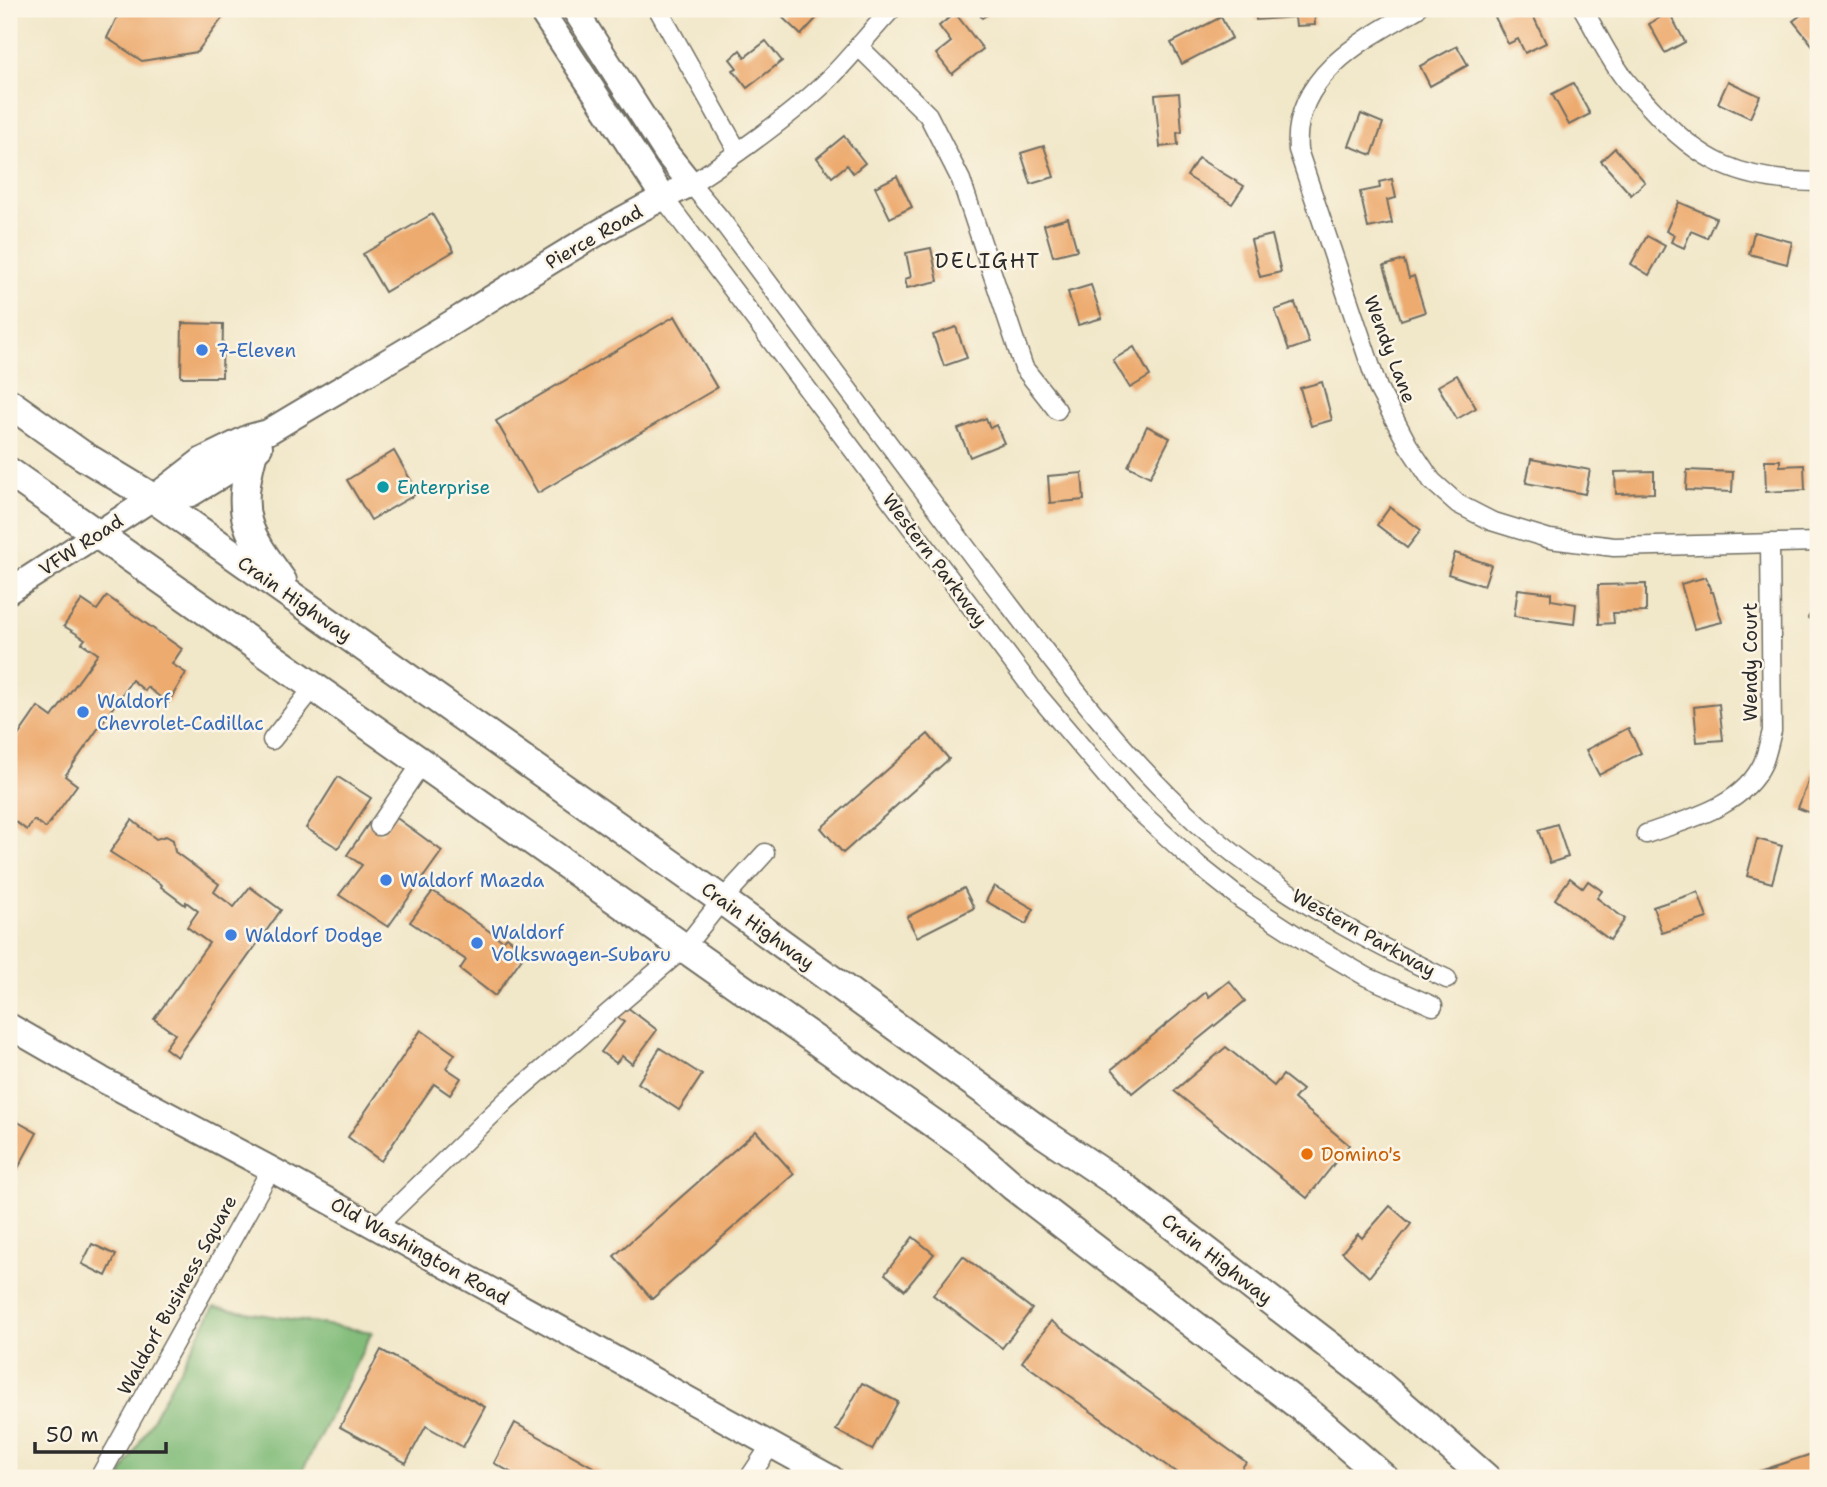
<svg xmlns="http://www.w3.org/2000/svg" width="1827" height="1487" viewBox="0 0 1827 1487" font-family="'Shantell Sans',sans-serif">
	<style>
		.forest { fill: #82bc7a; stroke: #567452; stroke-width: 2 }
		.building { fill: #edab6f }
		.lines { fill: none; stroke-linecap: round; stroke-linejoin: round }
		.minor-casing { stroke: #706d62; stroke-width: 21 }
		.secondary-casing { stroke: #706d62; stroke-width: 28 }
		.trunk-casing { stroke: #706d62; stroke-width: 32 }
		.minor { stroke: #fff; stroke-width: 18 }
		.secondary { stroke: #fff; stroke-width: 24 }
		.trunk { stroke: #fff; stroke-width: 28 }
		.shop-dot { fill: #3f7fe0; stroke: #fcf5e5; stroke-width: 2.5 }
		.culture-dot { fill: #0f9aa8; stroke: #fcf5e5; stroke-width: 2.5 }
		.food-dot { fill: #e8710a; stroke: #fcf5e5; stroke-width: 2.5 }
		.labels { text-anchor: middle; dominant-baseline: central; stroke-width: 5; stroke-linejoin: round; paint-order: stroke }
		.street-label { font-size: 19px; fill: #2b2b2b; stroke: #fcf5e5 }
		.shop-label { font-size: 19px; fill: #366cbe; stroke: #fcf5e5; text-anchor: start }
		.culture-label { font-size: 19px; fill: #0d838f; stroke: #fcf5e5; text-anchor: start }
		.food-label { font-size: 19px; fill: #c56008; stroke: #fcf5e5; text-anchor: start }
		.neighbourhood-label { font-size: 21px; letter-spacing: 2px; fill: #2b2b2b; stroke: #fcf5e5 }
	</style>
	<rect width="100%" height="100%" fill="#fcf5e5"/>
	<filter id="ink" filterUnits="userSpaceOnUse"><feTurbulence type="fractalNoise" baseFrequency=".0143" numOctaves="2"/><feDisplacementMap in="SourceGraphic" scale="14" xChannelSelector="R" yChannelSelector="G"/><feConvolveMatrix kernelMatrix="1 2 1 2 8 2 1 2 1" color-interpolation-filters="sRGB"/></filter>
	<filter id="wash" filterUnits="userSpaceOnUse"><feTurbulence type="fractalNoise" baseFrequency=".00686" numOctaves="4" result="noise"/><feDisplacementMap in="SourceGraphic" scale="28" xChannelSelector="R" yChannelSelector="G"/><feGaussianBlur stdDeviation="1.57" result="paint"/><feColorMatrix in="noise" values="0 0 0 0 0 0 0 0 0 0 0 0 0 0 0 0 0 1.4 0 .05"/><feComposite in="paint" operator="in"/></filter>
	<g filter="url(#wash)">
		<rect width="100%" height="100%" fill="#f1e7c9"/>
		<polygon class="forest" points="214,1307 372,1332 299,1478 120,1478"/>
		<g id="blocks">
			<g class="building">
				<polygon points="110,9 229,9 197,52 142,61 107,38 118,15"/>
				<polygon points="792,9 825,9 801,35 783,18"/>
				<polygon points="976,9 996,9 982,18"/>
				<polygon points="1255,9 1314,9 1315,25 1296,26 1295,17 1256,20"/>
				<polygon points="1512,9 1530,9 1546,43 1525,53 1518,39 1508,44 1495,17"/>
				<polygon points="1809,9 1812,9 1818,16 1818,44 1814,47 1793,21"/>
				<polygon points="1669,12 1685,42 1665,53 1649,24"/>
				<polygon points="955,13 983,49 952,74 936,54 951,42 939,26"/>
				<polygon points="1221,17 1232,38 1182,64 1171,43"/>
				<polygon points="766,41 782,61 747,88 733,70 737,68 730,59 740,50 745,57"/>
				<polygon points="1457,46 1468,65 1430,86 1420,66"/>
				<polygon points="1728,81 1760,96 1750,118 1718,103"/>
				<polygon points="1573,83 1590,114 1569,125 1552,94"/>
				<polygon points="1179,93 1182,132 1177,133 1178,145 1160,147 1155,95"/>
				<polygon points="1361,114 1383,123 1372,155 1349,146"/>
				<polygon points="844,136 865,163 853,173 847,165 832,177 817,158"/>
				<polygon points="1044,146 1054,177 1031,184 1021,153"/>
				<polygon points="1615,148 1645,182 1631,195 1601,161"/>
				<polygon points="1198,158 1244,186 1232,204 1187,176"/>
				<polygon points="897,176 912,207 890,218 875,187"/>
				<polygon points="1392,179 1396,198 1387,200 1392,223 1368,228 1360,192 1380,188 1379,182"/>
				<polygon points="1679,202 1716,218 1707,238 1691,231 1684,248 1671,242 1674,235 1666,231"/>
				<polygon points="432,214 454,251 385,292 363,254"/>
				<polygon points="1068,218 1077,250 1053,256 1044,225"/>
				<polygon points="1754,232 1792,242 1787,264 1749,254"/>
				<polygon points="1272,235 1281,272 1260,277 1251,240"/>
				<polygon points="1647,236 1665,246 1649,275 1631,264"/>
				<polygon points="931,248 938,281 907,288 905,279 911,277 906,253"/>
				<polygon points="1404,260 1409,278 1414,276 1425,312 1401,320 1384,266"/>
				<polygon points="1091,285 1102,318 1078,325 1068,292"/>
				<polygon points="1295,303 1309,343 1289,350 1275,310"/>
				<polygon points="675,316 717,388 538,493 496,421"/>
				<polygon points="182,323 223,324 222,377 181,377"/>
				<polygon points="956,327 967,358 944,366 933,335"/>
				<polygon points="1134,347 1150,376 1130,388 1113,360"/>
				<polygon points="1457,375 1476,408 1457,419 1438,386"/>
				<polygon points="1322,382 1332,420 1311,426 1300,388"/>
				<polygon points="986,418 990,428 996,425 1004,443 970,457 958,429"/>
				<polygon points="1147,426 1170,438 1150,477 1128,466"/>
				<polygon points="394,451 418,493 371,520 347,480"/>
				<polygon points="1531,459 1590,470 1585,494 1526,483"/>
				<polygon points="1765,460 1780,460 1780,466 1804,465 1805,490 1766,492"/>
				<polygon points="1687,470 1733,472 1732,492 1686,490"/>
				<polygon points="1654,471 1654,493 1616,494 1615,472"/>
				<polygon points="1082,473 1084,500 1050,503 1048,476"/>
				<polygon points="1390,507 1421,530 1407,548 1377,525"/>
				<polygon points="1455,553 1491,565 1484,586 1448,574"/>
				<polygon points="1706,577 1711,592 1713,592 1722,622 1694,629 1681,584"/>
				<polygon points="1646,584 1646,612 1613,613 1614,623 1599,624 1598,585"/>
				<polygon points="1518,589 1551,593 1551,600 1576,604 1574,624 1514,616"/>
				<polygon points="107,596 182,649 172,664 186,673 168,703 147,687 145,691 132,680 65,776 77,785 46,828 34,820 27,830 9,817 9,735 15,740 38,707 52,717 98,654 82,643 85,639 64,626 82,600 97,610"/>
				<polygon points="1818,601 1818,624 1808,618"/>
				<polygon points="1719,704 1723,740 1697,742 1694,707"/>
				<polygon points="1628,728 1641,753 1599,775 1586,750"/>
				<polygon points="928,734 949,759 843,853 821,828"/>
				<polygon points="1814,767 1818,768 1818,816 1798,808"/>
				<polygon points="338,777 371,798 338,848 306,828"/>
				<polygon points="394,816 442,851 388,927 339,895 362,865 347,855 369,823 381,834"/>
				<polygon points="132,820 156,839 166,836 173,840 175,852 219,884 214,892 234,907 250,887 281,910 177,1057 165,1048 175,1034 154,1019 209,943 187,927 198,911 186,902 185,905 161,887 162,885 110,852"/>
				<polygon points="1557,824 1568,857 1550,863 1538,830"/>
				<polygon points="1757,839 1782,846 1772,883 1747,876"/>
				<polygon points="1570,878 1583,888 1588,881 1602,891 1597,898 1625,919 1610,940 1555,899"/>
				<polygon points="994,886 1034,909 1026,924 986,901"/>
				<polygon points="964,888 974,908 917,937 907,917"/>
				<polygon points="433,891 503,941 507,937 516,944 513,948 524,955 495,996 460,969 466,960 410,922"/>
				<polygon points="1698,892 1707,918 1662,933 1653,907"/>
				<polygon points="1229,981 1245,1001 1132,1093 1112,1069 1206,992 1209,997"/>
				<polygon points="623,1004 657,1030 632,1064 622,1056 616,1063 601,1052 624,1022 614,1015"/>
				<polygon points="421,1030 455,1054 446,1068 461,1078 450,1095 434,1084 381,1161 348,1137"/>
				<polygon points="1226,1047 1274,1086 1283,1075 1302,1090 1294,1099 1349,1145 1307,1198 1174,1091"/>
				<polygon points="660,1048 702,1075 679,1110 638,1083"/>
				<polygon points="9,1117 37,1133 9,1185"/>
				<polygon points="756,1131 794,1174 652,1299 614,1256"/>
				<polygon points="1390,1206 1411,1224 1369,1277 1342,1252 1358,1234 1362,1238"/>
				<polygon points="913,1237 934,1254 905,1290 885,1274"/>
				<polygon points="92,1244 116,1255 106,1276 82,1264"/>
				<polygon points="963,1256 1032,1309 1002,1348 933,1295"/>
				<polygon points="1051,1321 1246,1462 1235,1478 1184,1478 1022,1362"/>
				<polygon points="381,1350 485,1407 463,1447 426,1426 406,1463 340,1427"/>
				<polygon points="862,1383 898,1402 872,1450 836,1430"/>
				<polygon points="515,1423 600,1471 596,1478 521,1478 494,1463"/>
				<polygon points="1818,1452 1818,1478 1749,1478 1748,1475"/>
			</g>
		</g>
	</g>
	<g filter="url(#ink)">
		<use href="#blocks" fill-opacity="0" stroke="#706d62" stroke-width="2"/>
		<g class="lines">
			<g class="minor-casing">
				<g id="minor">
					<polyline points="658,9 738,152"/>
					<path d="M892,9c-23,24 -44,52 -68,75 -41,38 -87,70 -133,100l28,33c90,120 179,241 270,361 65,85 128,172 208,245 73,65 161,114 250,156"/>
					<path d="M1417,9c-55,31 -125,68 -119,141l80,238 30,57 24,36 26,23 33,17 59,18 64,8 204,-5"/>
					<path d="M1583,9c13,22 25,48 41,69 7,10 17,19 25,28 51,57 92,75 169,76"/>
					<polyline points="858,46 928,115 961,180 1024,368 1057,410"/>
					<polyline points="663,197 1035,692 1125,798 1198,865 1242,900 1302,939 1367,977 1433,1006"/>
					<polyline points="272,740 314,687"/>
					<polyline points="379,826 422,763"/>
					<path d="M1646,834c42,-15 96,-26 117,-71 4,-10 6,-21 9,-32l-2,-188"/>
					<polyline points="376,1227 507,1100 684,948 722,900 765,853"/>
					<polyline points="99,1478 271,1169"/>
					<polyline points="749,1478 771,1445"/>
				</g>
			</g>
			<g class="secondary-casing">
				<g id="secondary">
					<polyline points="540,9 663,197"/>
					<polyline points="154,498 191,494 247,460 260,447"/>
					<path d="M9,591l144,-93 49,-38 47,-23 19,-5c64,-39 129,-75 193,-115 75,-46 150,-96 230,-133l-24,-30 -93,-145"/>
					<polyline points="9,1026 101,1079 271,1169 831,1478"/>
				</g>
			</g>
			<g class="trunk-casing">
				<g id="trunk">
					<polyline points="9,403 82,455 153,498 722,900 1037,1129 1122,1186 1379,1384 1486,1478"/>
					<path d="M252,455c-16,62 -6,76 30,126"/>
					<polyline points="9,472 974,1152 1013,1186 1314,1417 1384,1478"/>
				</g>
			</g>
			<use href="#minor" class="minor"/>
			<use href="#secondary" class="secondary"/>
			<use href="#trunk" class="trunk"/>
		</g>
	</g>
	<g class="shop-dot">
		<circle cx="202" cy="350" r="7"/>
		<circle cx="83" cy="712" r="7"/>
		<circle cx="386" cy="880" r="7"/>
		<circle cx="231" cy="935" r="7"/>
		<circle cx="477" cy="943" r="7"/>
	</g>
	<circle class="culture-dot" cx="383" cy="487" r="7"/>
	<circle class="food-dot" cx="1307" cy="1154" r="7"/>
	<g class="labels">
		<g class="street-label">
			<text transform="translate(594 237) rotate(-30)">Pierce Road</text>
			<text transform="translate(1390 349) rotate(69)">Wendy Lane</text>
			<text transform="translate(81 545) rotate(-33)">VFW Road</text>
			<text transform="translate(935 560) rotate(53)">Western Parkway</text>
			<text transform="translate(295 599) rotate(35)">Crain Highway</text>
			<text transform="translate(1750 662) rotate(-90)">Wendy Court</text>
			<text transform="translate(758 926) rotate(36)">Crain Highway</text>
			<text transform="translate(1364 933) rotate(29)">Western Parkway</text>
			<text transform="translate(420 1251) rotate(29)">Old Washington Road</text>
			<text transform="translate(1217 1259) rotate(38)">Crain Highway</text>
			<text transform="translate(177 1295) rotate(-61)">Waldorf Business Square</text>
		</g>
		<g class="shop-label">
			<text x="216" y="350">7-Eleven</text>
			<text x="97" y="701">Waldorf<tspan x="97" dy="22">Chevrolet-Cadillac</tspan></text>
			<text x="400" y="880">Waldorf Mazda</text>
			<text x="491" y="932">Waldorf<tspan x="491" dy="22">Volkswagen-Subaru</tspan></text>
			<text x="245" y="935">Waldorf Dodge</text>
		</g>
		<g class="culture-label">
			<text x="397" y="487">Enterprise</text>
		</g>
		<g class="food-label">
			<text x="1321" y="1154">Domino's</text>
		</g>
		<g class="neighbourhood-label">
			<text x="988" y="261">DELIGHT</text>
		</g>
	</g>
	<rect width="1827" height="1487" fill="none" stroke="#fcf5e5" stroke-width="35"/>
	<path d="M35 1442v10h131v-10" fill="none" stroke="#2b2b2b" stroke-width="3.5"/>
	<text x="46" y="1442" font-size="21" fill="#2b2b2b" stroke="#fcf5e5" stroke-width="5" paint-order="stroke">50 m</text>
</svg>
